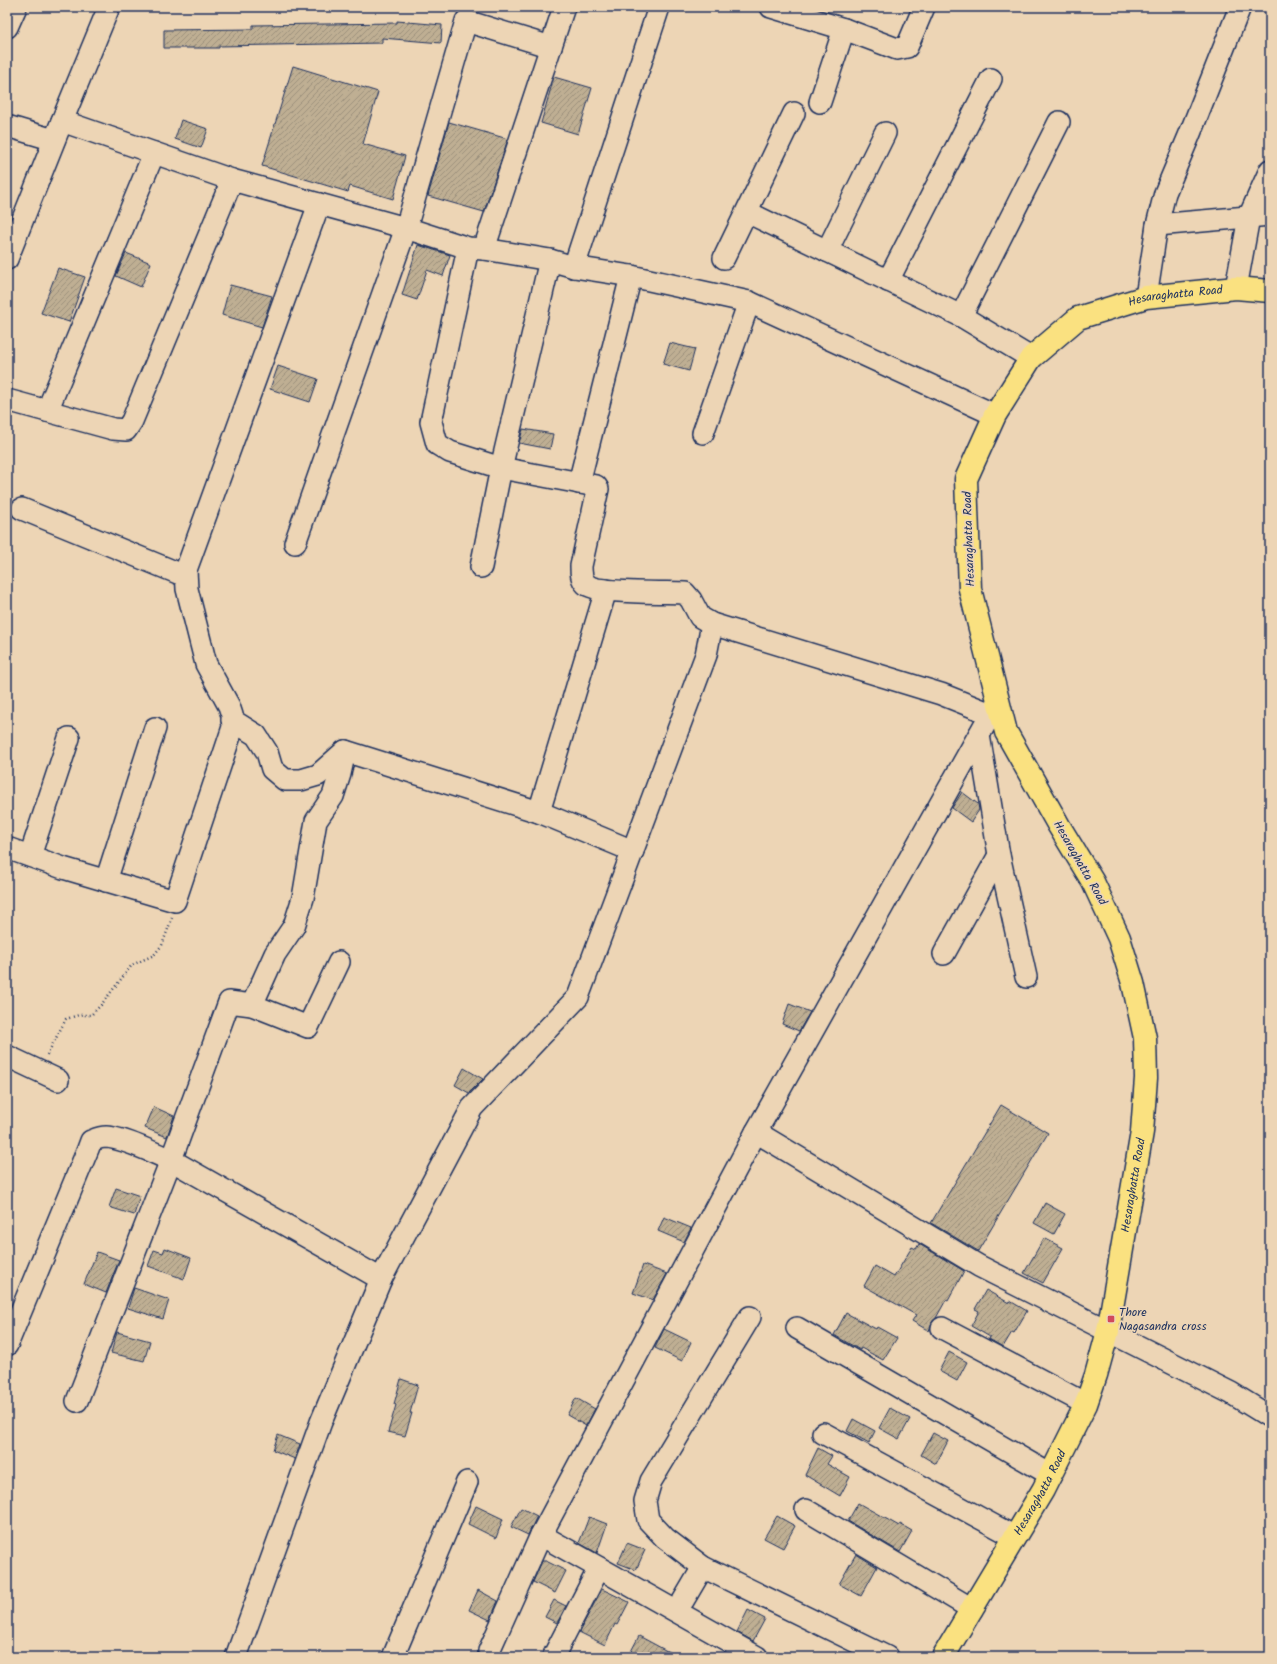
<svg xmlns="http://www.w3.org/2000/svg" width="1277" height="1664" viewBox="0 0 1277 1664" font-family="Kalam,sans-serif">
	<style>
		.building { fill: url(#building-hatch); stroke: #1b2f5e }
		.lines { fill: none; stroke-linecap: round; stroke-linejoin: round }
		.minor-casing { stroke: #1b2f5e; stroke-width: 24 }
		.major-casing { stroke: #1b2f5e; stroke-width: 25 }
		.path { stroke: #1b2f5e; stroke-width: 2.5; stroke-dasharray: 1 3; stroke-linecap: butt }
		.minor { stroke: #edd5b5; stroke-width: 21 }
		.major { stroke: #fae180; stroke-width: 22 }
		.poi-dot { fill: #d1495b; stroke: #edd5b5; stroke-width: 1.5 }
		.labels { text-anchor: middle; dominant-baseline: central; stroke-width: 3.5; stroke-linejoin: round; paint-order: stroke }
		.street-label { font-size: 12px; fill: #1b2f5e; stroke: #edd5b5 }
		.poi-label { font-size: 12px; fill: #1b2f5e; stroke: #edd5b5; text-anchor: start }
	</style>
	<defs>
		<pattern id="building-hatch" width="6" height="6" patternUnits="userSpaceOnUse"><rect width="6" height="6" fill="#bfaf93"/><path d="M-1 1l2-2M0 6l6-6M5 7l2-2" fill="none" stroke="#9a8f7b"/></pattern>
	</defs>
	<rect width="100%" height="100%" fill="#edd5b5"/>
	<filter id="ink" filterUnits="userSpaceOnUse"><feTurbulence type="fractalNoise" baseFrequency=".025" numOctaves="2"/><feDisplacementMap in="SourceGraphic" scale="8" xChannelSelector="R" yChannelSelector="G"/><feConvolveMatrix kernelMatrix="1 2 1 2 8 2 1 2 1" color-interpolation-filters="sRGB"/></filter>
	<g filter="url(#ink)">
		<g class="building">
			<polygon points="397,21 442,25 441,43 382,38 382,43 219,46 219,48 164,48 164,30 253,29 253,25 397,23"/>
			<polygon points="293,66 378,92 363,144 405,156 393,199 350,186 348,192 262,166"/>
			<polygon points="554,77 592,88 578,134 541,123"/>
			<polygon points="181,120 208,129 201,148 175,139"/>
			<polygon points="449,122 508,139 484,212 428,196"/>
			<polygon points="418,245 450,255 443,276 427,270 417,300 402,295"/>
			<polygon points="126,253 151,263 141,287 116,276"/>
			<polygon points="58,268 85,277 69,322 41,313"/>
			<polygon points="230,285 272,296 262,327 222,315"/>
			<polygon points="670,343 695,349 689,371 663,364"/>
			<polygon points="278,366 318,379 310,402 270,389"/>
			<polygon points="523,429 553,434 550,449 519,443"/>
			<polygon points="962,792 978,804 979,810 971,822 952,808"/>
			<polygon points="789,1004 810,1012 799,1031 782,1024"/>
			<polygon points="464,1068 483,1079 469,1093 455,1085"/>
			<polygon points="1001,1105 1048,1133 978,1251 931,1223"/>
			<polygon points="154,1107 174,1116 167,1137 145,1128"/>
			<polygon points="116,1188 140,1196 134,1215 109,1207"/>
			<polygon points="1045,1203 1065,1214 1054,1234 1034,1223"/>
			<polygon points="664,1217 691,1228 684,1242 658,1231"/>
			<polygon points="1044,1238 1063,1248 1043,1283 1024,1273"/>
			<polygon points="919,1244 964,1271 948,1301 946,1300 936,1318 932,1322 929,1331 912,1321 916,1315 864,1286 875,1266 894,1277 912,1247 916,1249"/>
			<polygon points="165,1248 191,1258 184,1279 148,1266 154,1250 163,1253"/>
			<polygon points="97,1252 119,1260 106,1293 84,1284"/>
			<polygon points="643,1265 667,1274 653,1300 633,1293"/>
			<polygon points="134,1288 169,1300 163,1319 128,1308"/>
			<polygon points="986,1290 1009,1303 1010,1301 1027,1311 1014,1333 1012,1332 1003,1347 989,1339 990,1337 971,1326 979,1311 975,1309"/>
			<polygon points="846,1313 876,1329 877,1327 897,1338 883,1360 861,1348 860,1350 834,1335"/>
			<polygon points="664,1329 691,1342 682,1361 655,1348"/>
			<polygon points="117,1332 150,1341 144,1361 111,1353"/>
			<polygon points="949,1352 967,1362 957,1381 939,1371"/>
			<polygon points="401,1379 418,1385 410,1413 412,1413 405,1436 388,1432 396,1405 394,1404"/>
			<polygon points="576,1398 595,1409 586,1426 567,1415"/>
			<polygon points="890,1408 910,1419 899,1439 879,1428"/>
			<polygon points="853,1419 875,1431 869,1443 847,1431"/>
			<polygon points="933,1433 948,1441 936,1464 921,1455"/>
			<polygon points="278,1435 300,1444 295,1459 273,1450"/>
			<polygon points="818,1448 832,1456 827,1464 850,1477 840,1496 805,1475"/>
			<polygon points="858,1503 899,1526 900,1524 912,1531 900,1552 848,1521"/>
			<polygon points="476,1506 503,1519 496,1538 468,1524"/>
			<polygon points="521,1508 537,1516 528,1535 511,1527"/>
			<polygon points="777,1516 795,1526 783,1548 764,1538"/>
			<polygon points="589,1517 607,1524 597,1553 579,1543"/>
			<polygon points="627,1543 645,1550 636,1570 618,1563"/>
			<polygon points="856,1554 877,1567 861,1596 839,1584"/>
			<polygon points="542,1561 546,1561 566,1571 555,1593 533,1582"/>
			<polygon points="602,1589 629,1602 617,1625 615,1624 605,1645 579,1632"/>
			<polygon points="478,1590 498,1601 490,1620 469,1610"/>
			<polygon points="554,1600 566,1606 557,1623 545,1617"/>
			<polygon points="748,1610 765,1619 753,1641 737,1632"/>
			<polygon points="639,1636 678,1657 628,1657"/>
		</g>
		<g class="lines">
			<g class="minor-casing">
				<g id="minor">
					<polyline points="771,7 844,29 897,49 907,47 924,7"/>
					<polyline points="7,27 16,7"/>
					<polyline points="820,102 844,29"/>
					<polyline points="62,121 232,180 406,228 468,248 484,249 550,260 574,267 631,276 749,302 995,415"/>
					<polyline points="7,126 54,140"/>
					<polyline points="747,212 961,316 1031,358"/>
					<polyline points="1157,225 1270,215"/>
					<path d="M468,248l-37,174 6,22 13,8 51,16 95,18 2,3 -17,77c0,6 0,13 5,18 10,10 81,8 99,9l6,7 9,17 12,7 229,70 50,20"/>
					<polyline points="484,249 564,7"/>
					<polyline points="827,251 885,133"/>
					<polyline points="724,258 794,113"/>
					<polyline points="7,259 62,121 109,7"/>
					<polyline points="574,267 659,7"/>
					<polyline points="888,281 991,79"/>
					<polyline points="1236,288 1249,217 1270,170"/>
					<polyline points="1146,297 1157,225 1165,193 1189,136 1240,7"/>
					<polyline points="961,316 1059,122"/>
					<polyline points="7,400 113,429 126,430 132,421 232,180"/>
					<polyline points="47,411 154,153"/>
					<polyline points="703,433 749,302"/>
					<polyline points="579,483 631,276"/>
					<polyline points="22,509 185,576"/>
					<polyline points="295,543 406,228 466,21 551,47"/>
					<polyline points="481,567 501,468 550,260"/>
					<polyline points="606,590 539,812 633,851"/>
					<polyline points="232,720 256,735 267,752 272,769 285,780 301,780 318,775 345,751 539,812"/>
					<polyline points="979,735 999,855 1026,977"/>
					<polyline points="7,848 63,868 175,901 233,727 232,715 229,706 206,664 187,589 186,570 319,204"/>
					<polyline points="30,856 69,738"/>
					<polyline points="106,881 155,728"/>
					<polyline points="944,954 999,855"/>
					<polyline points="252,1005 275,954 294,926 303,898 316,821 333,796 340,774 345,751"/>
					<polyline points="7,1056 58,1080"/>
					<polyline points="756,1132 979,1266 1231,1393 1270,1417"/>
					<polyline points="750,1317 651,1481 645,1501 648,1520 665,1538 703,1567 887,1657"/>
					<polyline points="797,1328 1051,1475"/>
					<polyline points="942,1328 1086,1404"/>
					<path d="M7,1345l81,-196 3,-8c5,-2 9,-4 15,-4 19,1 47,16 65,23l210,119"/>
					<polyline points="77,1401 171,1160 229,1002 252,1005 308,1027 339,962"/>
					<polyline points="823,1433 1015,1537"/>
					<polyline points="806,1510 972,1609"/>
					<polyline points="541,1535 757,1657"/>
					<polyline points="683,1601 703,1567"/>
					<polyline points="489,1651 541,1535 756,1132 998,701"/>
					<polyline points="236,1657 321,1422 381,1279 472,1108 578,997 706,655 712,624"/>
					<polyline points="393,1657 467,1482"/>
					<polyline points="553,1657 599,1568"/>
				</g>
			</g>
			<g class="major-casing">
				<g id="major">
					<path id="s1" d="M943,1657l100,-167 43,-86 10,-29 12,-44 34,-199 4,-54 -1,-40 -12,-55 -14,-45 -26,-56 -34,-56 -53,-94 -36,-143 -4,-110 29,-64 36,-57 47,-40 68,-21 90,-9 34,3"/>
				</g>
			</g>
			<polyline class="path" points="47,1055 66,1019 79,1015 91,1015 101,1005 132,965 154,955 162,945 172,918"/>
			<use href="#minor" class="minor"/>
			<use href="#major" class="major"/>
		</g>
	</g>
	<rect class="poi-dot" x="1107" y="1315" width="8" height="8" rx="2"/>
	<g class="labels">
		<g class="street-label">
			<text stroke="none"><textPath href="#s1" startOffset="1559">Hesaraghatta Road</textPath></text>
			<text transform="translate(969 539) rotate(-92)">Hesaraghatta Road</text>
			<text transform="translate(1080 863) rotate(60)">Hesaraghatta Road</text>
			<text stroke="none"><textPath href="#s1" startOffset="515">Hesaraghatta Road</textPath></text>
			<text stroke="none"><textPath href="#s1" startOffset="191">Hesaraghatta Road</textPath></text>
		</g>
		<g class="poi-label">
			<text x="1119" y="1312">Thore<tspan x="1119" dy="14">Nagasandra cross</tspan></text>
		</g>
	</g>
	<rect width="1277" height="1664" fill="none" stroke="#edd5b5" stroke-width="24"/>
	<rect x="12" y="12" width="1253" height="1640" fill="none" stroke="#1b2f5e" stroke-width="1.5" filter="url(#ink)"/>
</svg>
